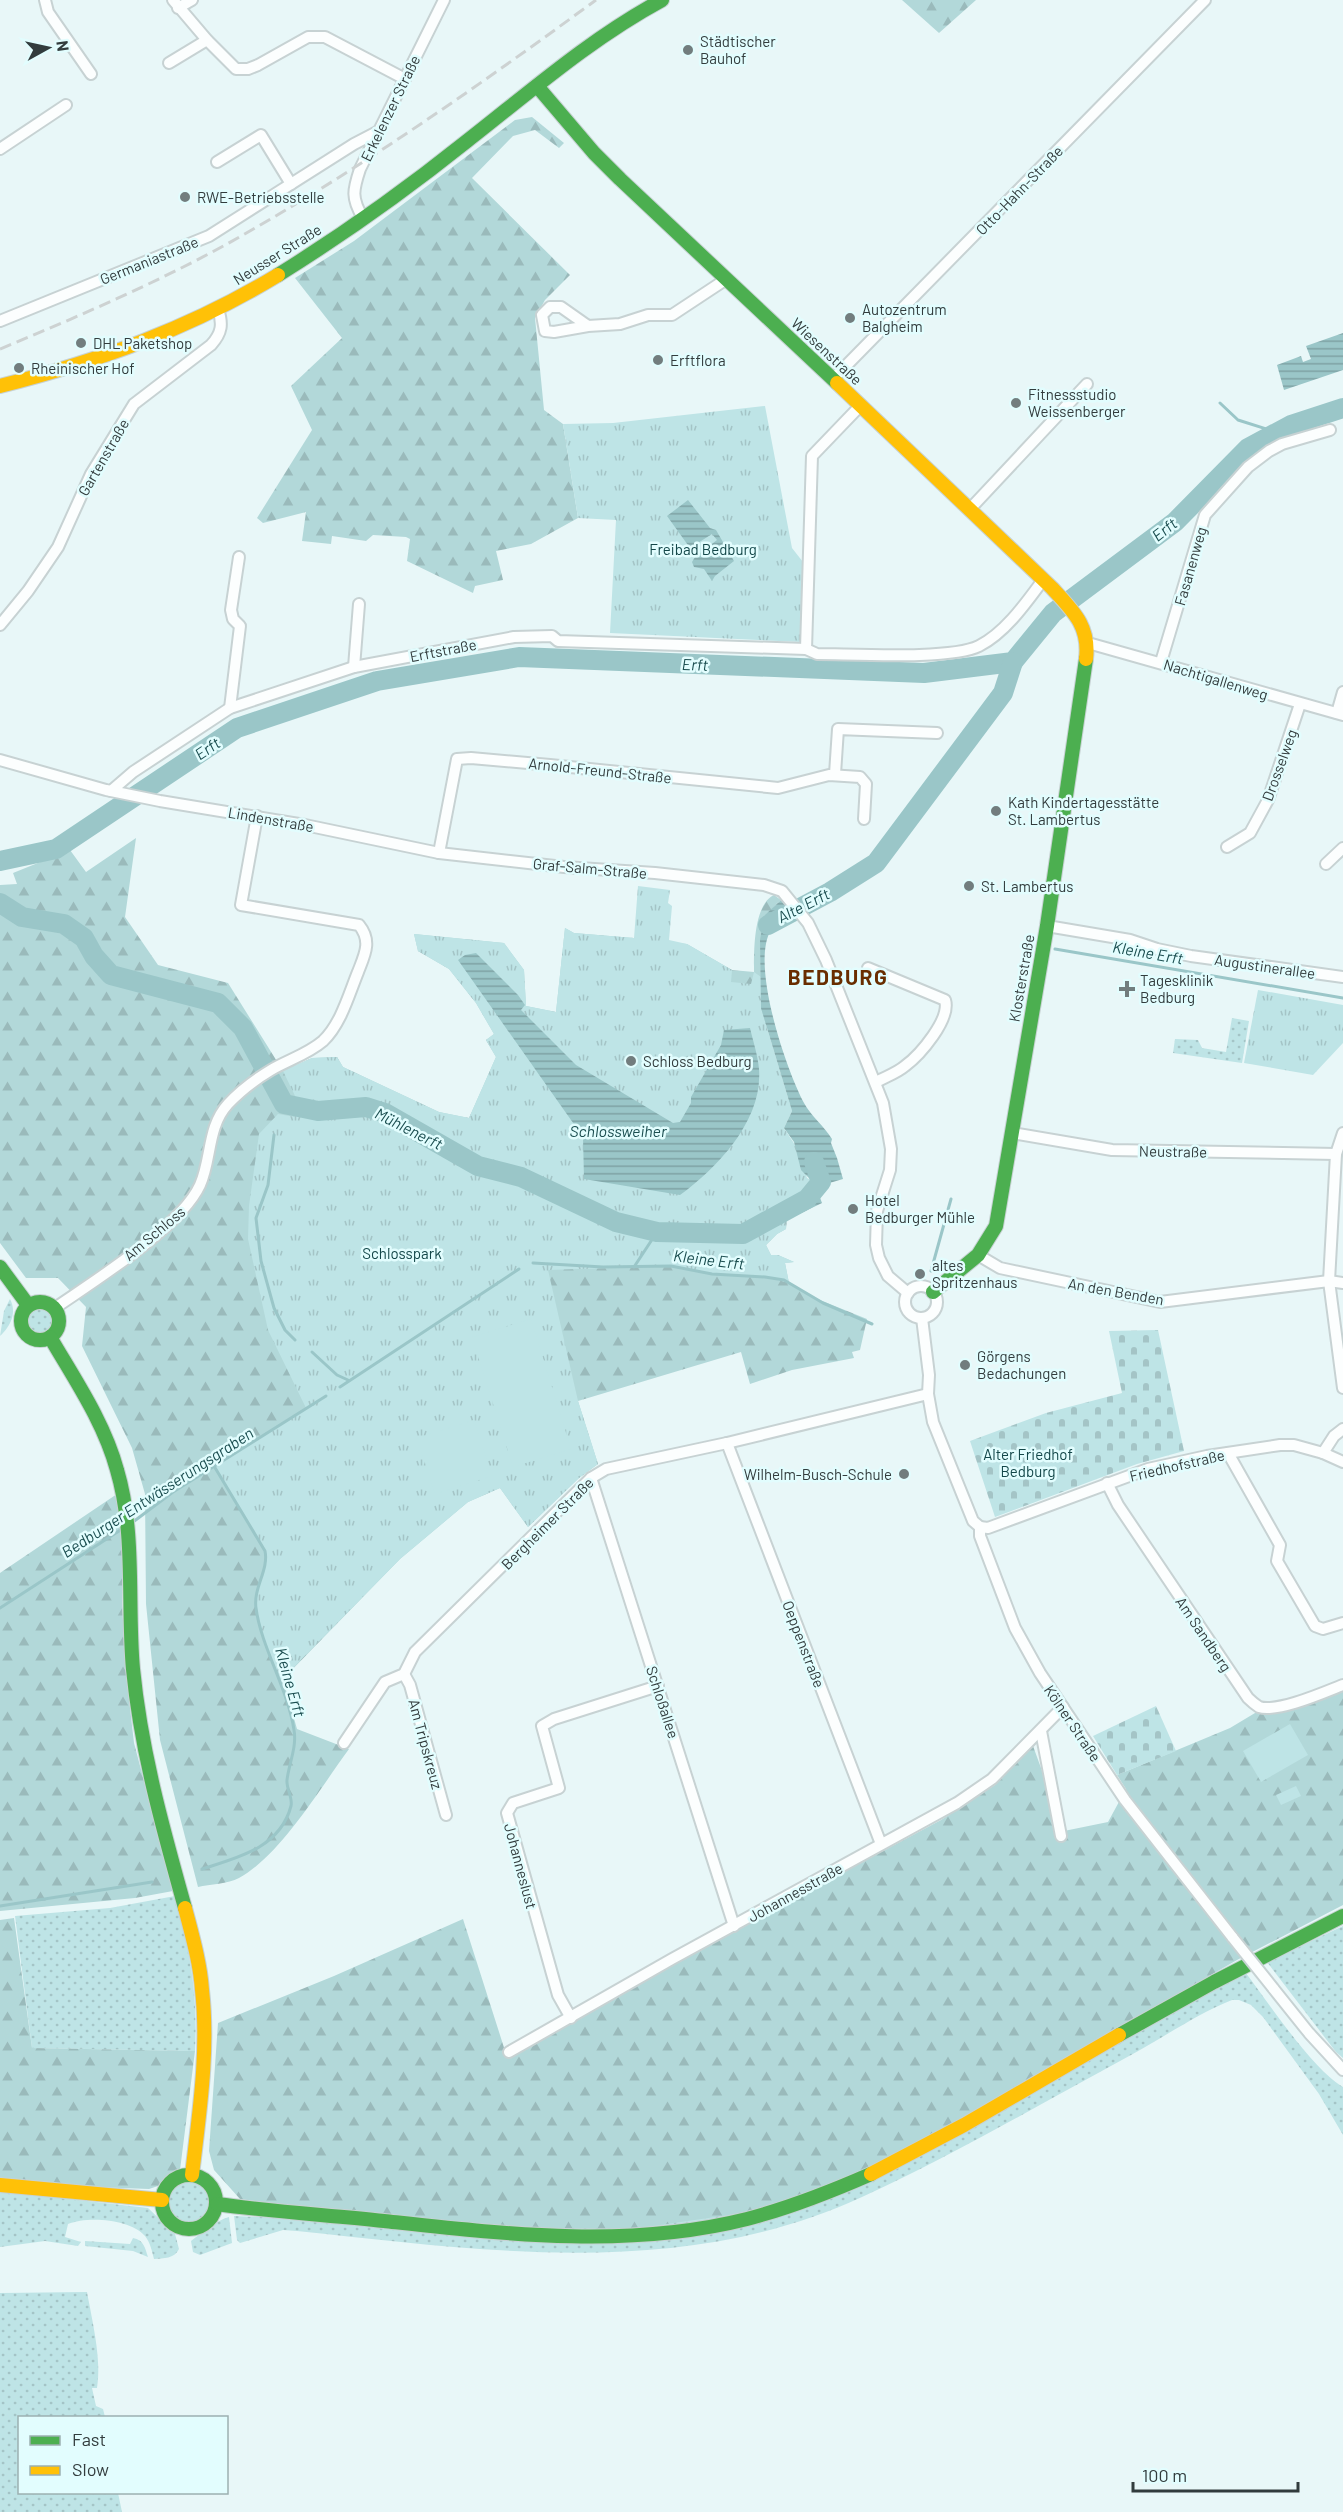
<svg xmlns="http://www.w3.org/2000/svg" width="1343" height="2512" viewBox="0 0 1343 2512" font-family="Barlow,sans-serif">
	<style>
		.grass { fill: url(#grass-dots) }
		.forest { fill: url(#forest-firs) }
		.cemetery { fill: url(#cemetery-stones) }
		.park { fill: url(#park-tufts) }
		.garden { fill: #bee4e6 }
		.water { fill: url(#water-rules) }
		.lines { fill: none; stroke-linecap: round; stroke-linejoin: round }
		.stream { stroke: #9ac6c8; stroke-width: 3 }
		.river { stroke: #9ac6c8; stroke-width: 20 }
		.street-casing { stroke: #c7d2d3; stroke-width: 14 }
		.fast-casing { stroke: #c7d2d3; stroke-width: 16 }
		.slow-casing { stroke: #c7d2d3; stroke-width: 16 }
		.street { stroke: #fcfefe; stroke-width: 10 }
		.fast { stroke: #4caf50; stroke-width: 14 }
		.slow { stroke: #ffc107; stroke-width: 14 }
		.rail { stroke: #cdd2d2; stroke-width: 3; stroke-dasharray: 12 6; stroke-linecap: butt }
		.street-bridge-casing { stroke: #c7d2d3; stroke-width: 14; stroke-linecap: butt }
		.street-bridge { stroke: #fcfefe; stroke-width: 10 }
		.poi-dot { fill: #727d7e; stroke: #e2fdfe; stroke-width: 2 }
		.labels { text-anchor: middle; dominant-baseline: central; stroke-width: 5; stroke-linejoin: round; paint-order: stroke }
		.poi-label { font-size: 15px; fill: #323c3d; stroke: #e2fdfe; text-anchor: start }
		.street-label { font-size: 15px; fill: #323c3d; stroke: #e2fdfe }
		.park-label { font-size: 15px; fill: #134749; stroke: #e2fdfe }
		.water-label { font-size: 16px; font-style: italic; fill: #1b4e50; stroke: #e2fdfe }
		.district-label { font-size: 21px; font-weight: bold; letter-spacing: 1.5px; fill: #692d00; stroke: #e2fdfe }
	</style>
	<defs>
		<pattern id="grass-dots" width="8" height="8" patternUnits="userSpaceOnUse" patternTransform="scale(1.5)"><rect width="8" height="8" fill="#bee4e6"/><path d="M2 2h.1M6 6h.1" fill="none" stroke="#a4c4c6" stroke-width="1.8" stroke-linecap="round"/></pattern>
		<pattern id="forest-firs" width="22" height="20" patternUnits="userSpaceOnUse" patternTransform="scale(1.5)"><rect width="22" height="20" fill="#b2d8d9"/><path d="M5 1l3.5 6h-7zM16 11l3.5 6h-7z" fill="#9ababb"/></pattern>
		<pattern id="cemetery-stones" width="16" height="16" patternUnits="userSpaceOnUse" patternTransform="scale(1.5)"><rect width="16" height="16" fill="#bee4e6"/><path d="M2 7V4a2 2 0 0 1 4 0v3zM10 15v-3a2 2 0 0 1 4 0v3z" fill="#a4c4c6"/></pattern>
		<pattern id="park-tufts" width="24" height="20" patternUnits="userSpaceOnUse" patternTransform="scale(1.5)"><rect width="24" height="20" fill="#bee4e6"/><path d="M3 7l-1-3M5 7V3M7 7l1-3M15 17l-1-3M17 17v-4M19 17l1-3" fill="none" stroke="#a4c4c6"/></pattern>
		<pattern id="water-rules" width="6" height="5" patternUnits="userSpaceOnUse" patternTransform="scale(1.5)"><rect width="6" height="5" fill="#9ac6c8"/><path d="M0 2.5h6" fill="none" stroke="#7ea2a4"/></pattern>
	</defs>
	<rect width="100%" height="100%" fill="#e8f7f8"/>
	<g class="grass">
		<polygon points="1232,1018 1249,1021 1242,1063 1173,1053 1175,1039 1198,1040 1202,1048 1226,1052"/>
		<path d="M10,1299c7,13 1,27 -10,37l4,-25z"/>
		<circle cx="39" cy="1320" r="14"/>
		<path d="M175,1896c15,56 23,96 20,155l-163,-3 -17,-132 95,-8z"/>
		<polygon points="1343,1926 1343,2058 1336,2052 1267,1962"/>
		<path d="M1245,1972c24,31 66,96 98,115v48l-24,-41 -56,-77 -12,-12 -12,-5h-7c-35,14 -68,37 -101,55 -89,48 -177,100 -269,142 -180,83 -375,54 -565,34l-14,-1 -43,13 -3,-3 -3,-24 48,2 781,-144z"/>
		<circle cx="190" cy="2203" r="24"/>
		<path d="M0,2191l148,17 27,26 4,15c-5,10 -15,9 -25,10 -2,-8 -4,-17 -9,-23 -15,-17 -57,-20 -77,-12l-3,13 16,5 -3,4 -33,-5 -45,6z"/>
		<path d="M229,2217l3,26 -32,12 -7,-3 -2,-11c12,-9 24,-20 38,-24z"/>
		<path d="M133,2238c11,2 12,10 15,19l-15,-6 -48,-5v-5l45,3z"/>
		<path d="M87,2292c5,28 15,68 10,96h-5l4,18 7,3 2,8 -85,1v74l98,1 4,19h-122v-219z"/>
	</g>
	<g class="forest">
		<polygon points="902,0 976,0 939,33"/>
		<polygon points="532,117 564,143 559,148 535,130 513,136 472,178 570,275 545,300 535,318 544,410 563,424 578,518 531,544 496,551 503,580 475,586 473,593 407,561 410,539 406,537 373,535 366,541 332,536 331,544 302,541 306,512 263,523 257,518 312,430 291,386 342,338 295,278 354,241 515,120"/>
		<path d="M136,838l-11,79 33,48 70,18 55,88 29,-13 25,-1 6,10 96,45 30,6 27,-61 -10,-17 8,-6 -18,-31 -27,-34 -31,-18 -4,-17 90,9 20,27 2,36 30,6 9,-84 9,5 60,5 38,-32 -25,35 40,3 45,26 22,2c0,-20 -1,-67 20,-77l7,5c-23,18 -20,50 -20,77l26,243 -1,9 -9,5 -11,11 5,10h7l16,7 -9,1 4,20 21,13 57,23 -7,31 -8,2 2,6 -62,12 -42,14 -9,-32 -163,49 20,63 -19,14 -51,49 -28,-39 -32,14 -68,57 -117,120 14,50 52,20c-28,38 -69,107 -110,129 -11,6 -29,6 -41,9l-38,-147 -14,-136 -1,-110 -13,-46 -50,-102 4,-39 -28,-29h-32l-26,-35v-358l17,-1 -4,-11 57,-23 16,22z"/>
		<polygon points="117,1494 123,1531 122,1603 126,1673 134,1743 173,1891 135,1898 0,1911 0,1573"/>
		<polygon points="1343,1689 1343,1905 1237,1960 897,2156 794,2199 736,2214 633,2229 526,2228 307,2208 240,2199 214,2170 209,2151 218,2023 334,1976 463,1919 507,2057 629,1987 941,1820 995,1785 1033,1746 1064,1831 1108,1822 1126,1789 1117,1775 1230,1728 1255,1713 1299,1707"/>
		<polygon points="14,1918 32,2048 195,2051 180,2170 158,2186 149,2189 94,2187 0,2179 0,1920"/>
	</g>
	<g class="cemetery">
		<polygon points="1158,1330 1184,1451 1137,1464 995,1517 970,1441 1046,1413 1122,1393 1109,1331"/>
		<polygon points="1156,1706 1176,1751 1117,1775 1093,1736"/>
	</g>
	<g class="park">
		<polygon points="765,406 792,548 803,562 802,642 610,633 616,520 578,518 563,424 613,423"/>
		<path d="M638,886l32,4 -2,13 4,3 -3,34 18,4 45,26 -1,12 20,2 3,-12 7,5v31l31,103 -8,17 13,20 10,30 4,2c1,18 -15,23 -26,33l1,16 -9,5 -11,11 5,10h7l16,7 -9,1 4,20 -24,-6 -53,-3 -41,-8 -123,4 30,131 20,63 -19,14 -51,49 -28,-39 -32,14 -68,57 -119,121c-7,-18 -26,-56 -26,-75 0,-19 14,-35 10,-54l-51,-85 92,-58 -38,-78 -20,-91 1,-33 10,-72 19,-20 17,3 3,-15 -15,-31 29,-13 25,-1 6,10 96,45 30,6 27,-61 -10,-17 8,-6 -18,-31 -27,-34 -31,-18 -4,-17 90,9 20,27 2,36 30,6 9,-84 9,5 60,5z"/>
		<polygon points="1258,990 1343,1005 1343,1043 1313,1075 1244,1063"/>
	</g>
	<g class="garden">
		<polygon points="531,1319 571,1449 513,1467 472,1337"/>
		<polygon points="474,1420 492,1476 435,1494 417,1438"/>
		<polygon points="1290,1724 1308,1755 1261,1782 1243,1751"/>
		<polygon points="1296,1786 1301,1796 1281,1805 1276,1795"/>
	</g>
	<g class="water">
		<polygon points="1343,333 1343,370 1284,390 1277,365 1301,356 1303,362 1311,359 1306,346"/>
		<polygon points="688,500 710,528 716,530 734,561 715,576 712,581 704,569 694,567 692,562 695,557 717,540 712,534 690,548 667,516"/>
		<path d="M781,900l13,16c-10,3 -17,5 -23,14 -21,34 15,139 33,173 7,13 20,23 28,36l-1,4 6,15 6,21 -27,8 6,16 -35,17 -2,-7 22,-17 5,-11 -1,-5 -10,-10 -7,-28 -10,-14 8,-17 -31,-103 -1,-68 3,-17 2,-8z"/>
		<path d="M476,953l42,42 7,10 -4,5 55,55 97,58 7,-1 11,-19v-6l30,-52 3,-15 26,-2c3,13 8,28 9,41 4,51 -41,98 -79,126l-96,-16 -1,-42 -125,-177 7,-5z"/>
	</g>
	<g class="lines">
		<g class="stream">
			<polyline points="1220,403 1238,420 1276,432"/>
			<polyline points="1055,949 1343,998"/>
			<polyline points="274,1135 268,1185 256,1218 261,1261 274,1308 285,1330 295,1340"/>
			<polyline points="533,1263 603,1267 671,1266 712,1274 765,1277 784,1280 823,1303 872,1324"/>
			<polyline points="634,1267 657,1232"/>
			<polyline points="931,1271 951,1199"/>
			<polyline points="312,1352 337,1375 348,1380"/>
			<polyline points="340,1387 519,1269"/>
			<polyline points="133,1522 173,1492 326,1396"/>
			<polyline points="0,1608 122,1529"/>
			<path d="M202,1869c35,-11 78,-21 89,-63 2,-8 -5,-18 -4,-26 2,-17 10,-33 7,-50 -6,-41 -33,-83 -38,-122 -3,-20 13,-38 9,-57l-51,-85"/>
			<polyline points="0,1906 152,1882"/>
		</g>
		<g class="river">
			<polyline points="0,861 56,849 237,728 377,681 519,657 924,673 1013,662 1053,613 1175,522 1248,448 1291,425 1343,408"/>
			<polyline points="0,903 22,917 64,924 84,938 94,956 111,975 218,1003 243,1028 284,1104 318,1111 366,1107 385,1113 478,1166 521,1177 616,1222 657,1232 743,1234 807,1199 821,1182 814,1162"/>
			<polyline points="768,925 830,892 876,863 1003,693 1013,662"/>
		</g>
		<g class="street-casing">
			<g id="street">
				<polyline points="45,0 48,12 91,74"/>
				<polyline points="173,0 207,40 236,69 248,69 258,65 308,37 325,37 405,79"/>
				<polyline points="178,8 192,0"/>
				<polyline points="169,63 207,40"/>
				<polyline points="0,149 66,105"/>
				<polyline points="217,162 261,135 291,184"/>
				<path d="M363,218c-12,-20 -10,-28 -3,-49l84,-169"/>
				<polyline points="0,321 209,236 354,144 379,131"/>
				<polyline points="588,326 554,332 545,331 542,315 550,307 561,307 588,326 620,324 648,315 672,315 725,280"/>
				<polyline points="833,379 1205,0"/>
				<polyline points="970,509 1087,384"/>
				<path d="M0,625l28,-34 30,-44 33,-73 43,-70 77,-59c11,-12 12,-21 7,-36"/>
				<polyline points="1088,643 1343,715"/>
				<polyline points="806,649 812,456 861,405"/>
				<polyline points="1161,662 1205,515 1248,467 1269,451 1282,444 1330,430"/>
				<polyline points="354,667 359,604"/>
				<polyline points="230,708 240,626 233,619 231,610 239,557"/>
				<polyline points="1337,713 1343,692"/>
				<polyline points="0,760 106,790 160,801 305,825 439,853 564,867 655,873 764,885 782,891 808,923 826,960 883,1103 891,1149 890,1170 877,1211 876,1245 879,1258 888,1276 908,1293"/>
				<polyline points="835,774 838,729 937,733"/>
				<path d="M111,791l22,-19 97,-64 124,-41 160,-30 38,-1 6,5 248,8 11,5c35,0 134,6 162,-8 26,-13 47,-43 64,-66"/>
				<polyline points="1227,847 1250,833 1268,800 1300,704"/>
				<polyline points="439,853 457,759 471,758 550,765 778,788 829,775 860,777 866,784 864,819"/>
				<polyline points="1326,864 1343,848"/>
				<polyline points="1047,926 1130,940 1157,949 1191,956 1343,977"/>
				<path d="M868,968l77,32c6,19 -25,55 -40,66 -8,7 -20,11 -29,16"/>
				<polyline points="1012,1133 1112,1150 1336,1154"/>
				<polyline points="1343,1133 1336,1154 1329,1281 1343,1388"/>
				<polyline points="978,1255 1000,1268 1160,1302 1329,1281 1343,1283"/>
				<circle cx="921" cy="1302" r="16"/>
				<path d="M55,1308c39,-27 126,-81 145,-123 12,-27 7,-58 28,-81 12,-13 28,-25 43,-34 17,-10 37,-16 52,-29 18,-17 26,-47 35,-69 7,-18 14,-31 1,-47l-118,-20 16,-89"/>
				<polyline points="922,1318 929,1375 928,1394 933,1422 973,1521 980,1527 980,1536 1015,1628 1040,1673 1125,1800 1233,1938"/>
				<polyline points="727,1443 881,1844"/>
				<polyline points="1228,1453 1280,1545 1277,1561 1315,1626 1323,1629 1343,1623"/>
				<polyline points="1323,1453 1334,1436 1343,1429"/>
				<polyline points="591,1478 734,1926"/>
				<path d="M1107,1483l11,22 130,193c3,3 8,7 11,9 19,6 66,-15 84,-22"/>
				<polyline points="980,1527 988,1528 1148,1469 1207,1456 1280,1445 1294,1445 1323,1453 1343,1462"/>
				<polyline points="404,1674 410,1685 446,1815"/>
				<polyline points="1041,1731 1061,1836"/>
				<polyline points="344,1743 385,1682 404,1674 415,1652 591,1478 606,1469 727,1443 928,1394"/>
				<polyline points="1273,1988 1309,2033 1343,2070"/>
				<polyline points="571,2018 558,1995 507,1813 513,1803 559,1788 542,1726 554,1719 658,1686"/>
				<polyline points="509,2052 672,1959 957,1803 992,1779 1063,1707"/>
			</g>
		</g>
		<g class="fast-casing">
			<g id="fast">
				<polyline points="537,86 594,153 620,179 837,383"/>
				<path d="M278,275c66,-41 129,-86 189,-134 64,-50 123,-102 195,-141"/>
				<polyline points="0,1267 28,1305"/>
				<polyline points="933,1292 978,1255 996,1226 1047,926 1086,659"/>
				<circle cx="40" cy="1321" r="19"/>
				<path d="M50,1337c25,43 54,85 67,133 19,64 10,134 16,199 8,82 30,160 52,239"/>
				<polyline points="1119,2035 1214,1982 1343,1916"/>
				<circle cx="189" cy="2202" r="27"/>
				<path d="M217,2204c56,8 112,11 167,17 120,13 244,28 363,-2 42,-11 83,-27 124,-45"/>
			</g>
		</g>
		<g class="slow-casing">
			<g id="slow">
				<path d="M837,383l215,205c21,23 38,38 34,71"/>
				<path d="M0,386c99,-25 191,-58 278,-111"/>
				<path d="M185,1908c7,27 15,54 17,82 7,62 -3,124 -10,185"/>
				<polyline points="871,2174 964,2125 1119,2035"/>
				<polyline points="0,2185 162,2200"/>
			</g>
		</g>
		<use href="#street" class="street"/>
		<use href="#fast" class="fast"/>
		<use href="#slow" class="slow"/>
		<path class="rail" d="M0,349c77,-32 154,-65 227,-105 129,-72 250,-157 369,-244"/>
		<g class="street-bridge-casing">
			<polyline id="street-bridge" points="1233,1938 1273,1988"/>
		</g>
		<use href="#street-bridge" class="street-bridge"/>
	</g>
	<g class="poi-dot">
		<circle cx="688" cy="50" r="6"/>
		<circle cx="185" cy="197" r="6"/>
		<circle cx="850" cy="318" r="6"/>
		<circle cx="81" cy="343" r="6"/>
		<circle cx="658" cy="360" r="6"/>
		<circle cx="19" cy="368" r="6"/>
		<circle cx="1016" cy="403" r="6"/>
		<circle cx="996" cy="811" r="6"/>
		<circle cx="969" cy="886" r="6"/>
		<path d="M1124 980h6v6h6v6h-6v6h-6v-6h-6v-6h6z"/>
		<circle cx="631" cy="1061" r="6"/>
		<circle cx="853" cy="1209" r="6"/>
		<circle cx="920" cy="1274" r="6"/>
		<circle cx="965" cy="1365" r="6"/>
		<circle cx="904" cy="1474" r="6"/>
	</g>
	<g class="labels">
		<g class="poi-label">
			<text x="700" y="41">Städtischer<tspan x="700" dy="17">Bauhof</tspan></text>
			<text x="197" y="197">RWE-Betriebsstelle</text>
			<text x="862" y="309">Autozentrum<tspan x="862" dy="17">Balgheim</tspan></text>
			<text x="93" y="343">DHL Paketshop</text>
			<text x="670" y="360">Erftflora</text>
			<text x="31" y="368">Rheinischer Hof</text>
			<text x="1028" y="394">Fitnessstudio<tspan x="1028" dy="17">Weissenberger</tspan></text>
			<text x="1008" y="802">Kath Kindertagesstätte<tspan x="1008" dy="17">St. Lambertus</tspan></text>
			<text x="981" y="886">St. Lambertus</text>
			<text x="1140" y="980">Tagesklinik<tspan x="1140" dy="17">Bedburg</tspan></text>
			<text x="643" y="1061">Schloss Bedburg</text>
			<text x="865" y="1200">Hotel<tspan x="865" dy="17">Bedburger Mühle</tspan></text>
			<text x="932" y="1265">altes<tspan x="932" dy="17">Spritzenhaus</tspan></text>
			<text x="977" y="1356">Görgens<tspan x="977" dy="17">Bedachungen</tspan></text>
			<text x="892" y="1474" text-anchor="end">Wilhelm-Busch-Schule</text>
		</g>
		<g class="street-label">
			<text transform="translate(390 108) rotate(-64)">Erkelenzer Straße</text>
			<text transform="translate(1019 190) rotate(-46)">Otto-Hahn-Straße</text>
			<text transform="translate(277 254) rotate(-32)">Neusser Straße</text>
			<text transform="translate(149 260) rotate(-22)">Germaniastraße</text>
			<text transform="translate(827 351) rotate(43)">Wiesenstraße</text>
			<text transform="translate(103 457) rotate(-60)">Gartenstraße</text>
			<text transform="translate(1190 566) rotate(-74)">Fasanenweg</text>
			<text transform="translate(443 650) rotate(-11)">Erftstraße</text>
			<text transform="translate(1216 679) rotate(17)">Nachtigallenweg</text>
			<text transform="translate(1279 765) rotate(-70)">Drosselweg</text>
			<text transform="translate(600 770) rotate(6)">Arnold-Freund-Straße</text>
			<text transform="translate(271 819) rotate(10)">Lindenstraße</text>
			<text transform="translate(590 868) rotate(5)">Graf-Salm-Straße</text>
			<text transform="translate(1265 966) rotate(8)">Augustinerallee</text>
			<text transform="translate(1021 978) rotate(-80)">Klosterstraße</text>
			<text transform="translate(1173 1151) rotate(1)">Neustraße</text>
			<text transform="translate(154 1233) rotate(-40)">Am Schloss</text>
			<text transform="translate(1116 1291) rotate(10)">An den Benden</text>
			<text transform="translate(1177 1465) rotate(-13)">Friedhofstraße</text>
			<text transform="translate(547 1523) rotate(-45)">Bergheimer Straße</text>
			<text transform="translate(1204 1634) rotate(56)">Am Sandberg</text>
			<text transform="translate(804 1644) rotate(69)">Oeppenstraße</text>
			<text transform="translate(663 1702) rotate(72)">Schloßallee</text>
			<text transform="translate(1073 1723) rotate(56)">Kölner Straße</text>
			<text transform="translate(426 1744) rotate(75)">Am Tripskreuz</text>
			<text transform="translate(521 1866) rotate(75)">Johanneslust</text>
			<text transform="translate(795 1892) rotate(-29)">Johannesstraße</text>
		</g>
		<g class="park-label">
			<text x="703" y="549">Freibad Bedburg</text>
			<text x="402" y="1253">Schlosspark</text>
			<text x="1028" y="1454">Alter Friedhof<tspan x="1028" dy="17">Bedburg</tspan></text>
		</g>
		<g class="water-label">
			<text transform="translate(1164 529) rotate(-38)">Erft</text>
			<text transform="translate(695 664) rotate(2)">Erft</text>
			<text transform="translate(207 748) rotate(-34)">Erft</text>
			<text transform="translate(803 905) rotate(-27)">Alte Erft</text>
			<text transform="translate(1148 952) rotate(10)">Kleine Erft</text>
			<text transform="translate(409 1128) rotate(27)">Mühlenerft</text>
			<text x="618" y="1130">Schlossweiher</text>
			<text transform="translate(709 1259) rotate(7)">Kleine Erft</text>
			<text transform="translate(157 1492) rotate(-33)">Bedburger Entwässerungsgraben</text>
			<text transform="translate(291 1682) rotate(74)">Kleine Erft</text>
		</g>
		<g class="district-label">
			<text x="838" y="976">BEDBURG</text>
		</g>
	</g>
	<rect x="18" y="2416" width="210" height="78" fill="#e2fdfe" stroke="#9cb0b1" stroke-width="1.5"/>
	<rect x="30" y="2436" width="30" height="9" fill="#4caf50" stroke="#9cb0b1" stroke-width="1.5"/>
	<text x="72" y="2446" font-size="18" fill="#323c3d">Fast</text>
	<rect x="30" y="2466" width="30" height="9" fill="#ffc107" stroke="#9cb0b1" stroke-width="1.5"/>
	<text x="72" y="2476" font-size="18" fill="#323c3d">Slow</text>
	<g transform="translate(48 48) rotate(82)" stroke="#e2fdfe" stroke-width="4.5" paint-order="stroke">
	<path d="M0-4.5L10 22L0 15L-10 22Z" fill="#323c3d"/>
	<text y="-9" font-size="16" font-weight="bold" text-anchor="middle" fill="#323c3d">N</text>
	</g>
	<path d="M1133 2482v9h165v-9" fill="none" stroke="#323c3d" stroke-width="3"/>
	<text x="1142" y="2482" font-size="18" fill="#323c3d" stroke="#e2fdfe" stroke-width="4.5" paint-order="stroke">100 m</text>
</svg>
